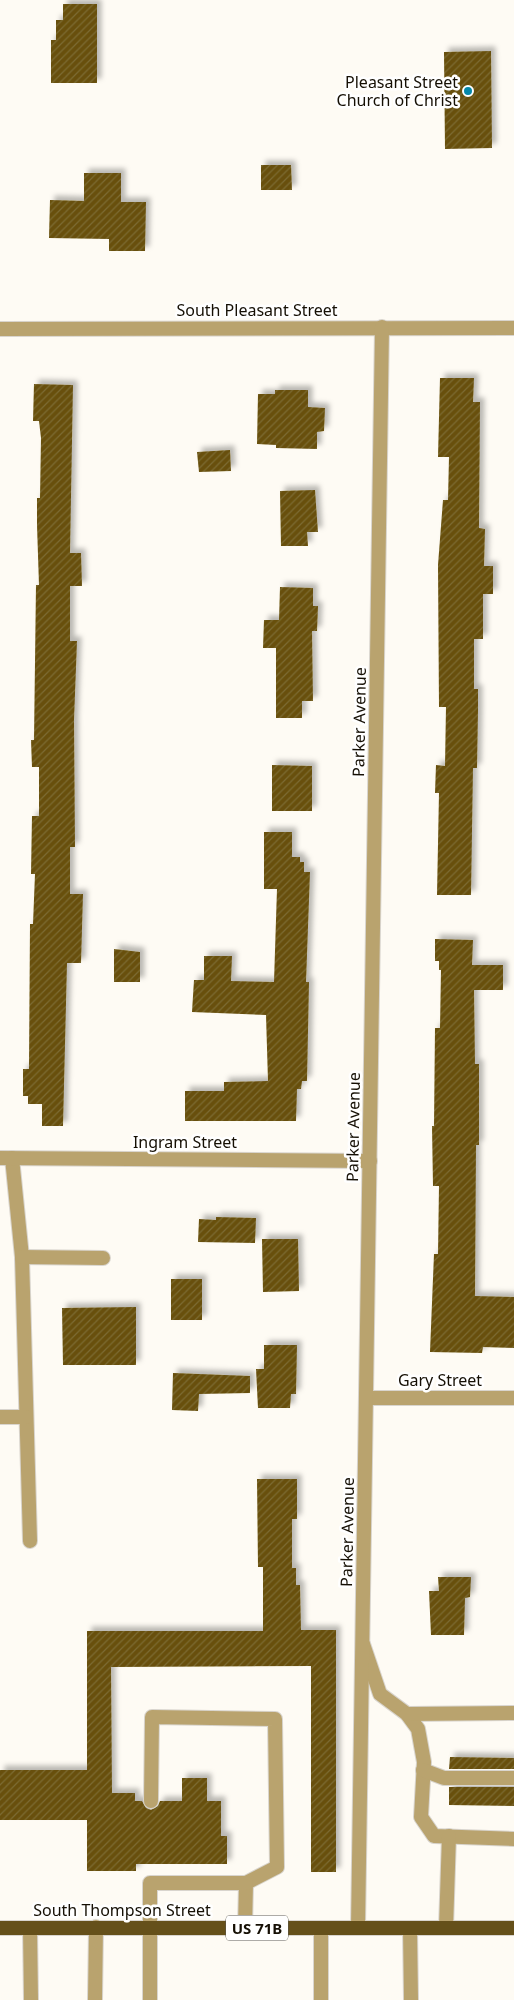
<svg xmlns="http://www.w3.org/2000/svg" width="514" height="2000" viewBox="0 0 514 2000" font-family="'Noto Sans',sans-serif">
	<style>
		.building { fill: url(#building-hatch); filter: url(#shadow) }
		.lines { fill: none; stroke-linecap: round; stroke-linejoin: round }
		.service-casing { stroke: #d9d5ce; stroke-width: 16 }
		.minor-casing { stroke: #d9d5ce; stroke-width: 16 }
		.trunk-casing { stroke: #d9d5ce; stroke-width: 16 }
		.service { stroke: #b9a36e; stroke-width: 14 }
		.minor { stroke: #b9a36e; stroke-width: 14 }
		.trunk { stroke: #65501a; stroke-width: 14 }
		.poi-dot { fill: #0588aa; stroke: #fff; stroke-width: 2 }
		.labels { text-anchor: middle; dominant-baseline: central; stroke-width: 5; stroke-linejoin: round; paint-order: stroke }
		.shield { fill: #fff; stroke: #5b574f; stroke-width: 1 }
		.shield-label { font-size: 15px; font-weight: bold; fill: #150f04 }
		.poi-label { font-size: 16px; fill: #150f04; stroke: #fff; text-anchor: end }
		.street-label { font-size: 16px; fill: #150f04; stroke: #fff }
	</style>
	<defs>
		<pattern id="building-hatch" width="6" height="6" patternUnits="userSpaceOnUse" patternTransform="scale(1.25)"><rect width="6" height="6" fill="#68500a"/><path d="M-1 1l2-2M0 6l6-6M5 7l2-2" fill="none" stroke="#7c6a34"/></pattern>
		<filter id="shadow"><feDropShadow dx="4.5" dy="-4.5" stdDeviation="2.5" flood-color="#0004"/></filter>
	</defs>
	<rect width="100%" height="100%" fill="#fefbf4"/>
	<g class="building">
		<polygon points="63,4 97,4 97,83 51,83 51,40 56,40 56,20 63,20"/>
		<polygon points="491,51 492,148 445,149 444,52"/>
		<polygon points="261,165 291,165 292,190 261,190"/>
		<polygon points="84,173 121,173 121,202 146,202 145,251 109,251 109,239 49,238 50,200 84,201"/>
		<polygon points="440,378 474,378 473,402 480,402 479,528 485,529 484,566 493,566 493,594 483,594 483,639 474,639 474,689 478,689 478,710 477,768 473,768 471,895 437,895 439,793 435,793 436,765 445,766 446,707 439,707 438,565 443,500 448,500 449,457 438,457"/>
		<polygon points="34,384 73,385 70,553 81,553 82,586 70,586 70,641 77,641 74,720 75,847 70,847 70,894 83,894 81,963 67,963 63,1126 42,1126 42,1104 28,1104 28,1096 23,1096 23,1069 29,1069 30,924 33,924 35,874 31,874 32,816 39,816 39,767 32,767 31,740 34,740 36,585 39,585 37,525 37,498 40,498 41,438 39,421 33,421"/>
		<polygon points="275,390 308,390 308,407 325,408 324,431 317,432 317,449 276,448 276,445 257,444 258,394 275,394"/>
		<polygon points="230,450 231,471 199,472 197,452"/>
		<polygon points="315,490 318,532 307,532 308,546 281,546 280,491"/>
		<polygon points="280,587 313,588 313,606 318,606 317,631 312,631 313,701 302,701 302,718 276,718 276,648 263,648 264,620 279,620"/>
		<polygon points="272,765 312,766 312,811 272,811"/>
		<polygon points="264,832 292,832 292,857 300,857 300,862 304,862 304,872 310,872 306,982 309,982 307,1081 302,1081 301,1089 297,1089 296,1121 185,1121 185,1091 224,1091 224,1082 268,1081 266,1015 192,1012 194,980 204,980 204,956 232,956 231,981 274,982 277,889 264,889"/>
		<polygon points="435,939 473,940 472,965 503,965 503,990 474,990 475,1064 479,1064 479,1145 476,1145 475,1296 514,1297 514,1348 483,1347 482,1353 430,1352 434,1254 438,1254 439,1186 433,1186 432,1126 434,1126 435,1028 440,1028 441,970 439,970 439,961 435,961"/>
		<polygon points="114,949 140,952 140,982 114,982"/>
		<polygon points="216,1217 256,1218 255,1243 198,1242 199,1219 216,1220"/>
		<polygon points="262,1239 298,1239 299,1291 263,1292"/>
		<rect x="171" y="1279" width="31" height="41"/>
		<polygon points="136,1307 136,1365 63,1365 62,1308"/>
		<polygon points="264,1345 297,1345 296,1394 291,1394 290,1408 258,1408 256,1369 264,1369"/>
		<polygon points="173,1373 250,1376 250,1393 199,1394 198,1411 172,1410"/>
		<polygon points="257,1479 297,1479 297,1519 292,1519 292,1568 296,1568 296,1585 300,1585 301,1630 336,1630 336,1872 311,1872 311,1666 111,1667 112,1793 135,1793 135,1801 142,1801 146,1808 151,1810 158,1806 160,1801 182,1801 182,1778 207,1778 207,1801 221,1801 221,1836 227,1836 227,1864 136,1864 136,1871 87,1871 87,1820 0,1820 0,1770 87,1770 87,1631 263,1631 263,1567 258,1567"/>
		<polygon points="438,1577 471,1577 470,1597 465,1598 464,1635 431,1635 429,1591 439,1591"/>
		<polygon points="450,1757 514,1758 514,1769 449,1769"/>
		<polygon points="449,1787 514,1787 514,1806 449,1805"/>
	</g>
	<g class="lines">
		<g class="service-casing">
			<g id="service">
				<polyline points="12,1158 22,1257 30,1541"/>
				<polyline points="22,1257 103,1258"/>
				<polyline points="0,1417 26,1417"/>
				<polyline points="363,1644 380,1694 407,1714 418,1729 424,1762 421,1817 434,1836 514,1839"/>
				<polyline points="407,1714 514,1713"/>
				<polyline points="423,1770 444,1778 514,1778"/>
				<polyline points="151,1801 152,1717 275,1719 277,1867 246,1883 245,1928"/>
				<polyline points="30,1928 31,2000"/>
				<polyline points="410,1928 411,2000"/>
				<polyline points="446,1928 449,1836"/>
				<polyline points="95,2000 96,1927"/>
				<polyline points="150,2000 150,1883 246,1883"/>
				<polyline points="321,2000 321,1928"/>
			</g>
		</g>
		<g class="minor-casing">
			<g id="minor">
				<polyline points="0,329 514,328"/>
				<polyline points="0,1158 370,1161"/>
				<polyline points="367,1398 514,1398"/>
				<polyline points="358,1928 382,327"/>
			</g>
		</g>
		<g class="trunk-casing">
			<polyline id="trunk" points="0,1928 514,1928"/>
		</g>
		<use href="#service" class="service"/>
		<use href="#minor" class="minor"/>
		<use href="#trunk" class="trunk"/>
	</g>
	<circle class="poi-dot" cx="468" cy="91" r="5"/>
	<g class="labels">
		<rect class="shield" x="226" y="1915.5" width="62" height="25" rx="4"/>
		<g class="shield-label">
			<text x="257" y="1928">US 71B</text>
		</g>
		<g class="poi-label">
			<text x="458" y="82">Pleasant Street<tspan x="458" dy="18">Church of Christ</tspan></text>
		</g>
		<g class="street-label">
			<text x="257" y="310">South Pleasant Street</text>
			<text transform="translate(359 722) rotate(-89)">Parker Avenue</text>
			<text transform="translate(353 1127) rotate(-89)">Parker Avenue</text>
			<text x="185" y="1142">Ingram Street</text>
			<text x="440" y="1380">Gary Street</text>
			<text transform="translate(347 1532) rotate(-89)">Parker Avenue</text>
			<text x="122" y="1910">South Thompson Street</text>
		</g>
	</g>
</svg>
